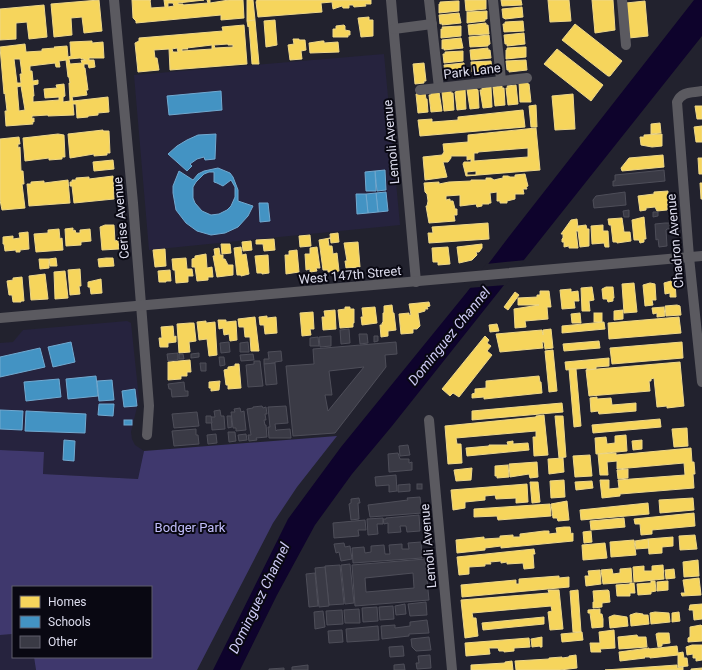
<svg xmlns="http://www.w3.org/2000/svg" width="702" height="670" viewBox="0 0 702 670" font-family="Roboto,sans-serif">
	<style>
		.built { fill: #26233e }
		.green { fill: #3f386d }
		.water { fill: #0e032c }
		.pier { fill: #22222e }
		.homes { fill: #f6d55c; stroke: #eed788; fill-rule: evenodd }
		.schools { fill: #4393c3; stroke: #71a9d0; fill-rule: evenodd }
		.building { fill: #3a3a45; stroke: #4e4e59; fill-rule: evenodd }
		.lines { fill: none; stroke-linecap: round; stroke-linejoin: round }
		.minor { stroke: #5b5a60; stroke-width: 10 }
		.labels { text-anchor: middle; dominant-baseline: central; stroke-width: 4; stroke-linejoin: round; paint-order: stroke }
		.street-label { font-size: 13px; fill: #dde; stroke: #090812 }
		.park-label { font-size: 13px; fill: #c2befb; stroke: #090812 }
		.water-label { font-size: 14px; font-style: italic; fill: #cdcaf4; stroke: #090812 }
	</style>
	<rect width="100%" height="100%" fill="#22222e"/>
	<g class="built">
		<polygon points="384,54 400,225 149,250 134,75"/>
		<polygon points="127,321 131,323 139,399 131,432 132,439 135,445 144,451 138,479 43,474 44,452 0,450 0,343 13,342 23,330"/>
		<polygon points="13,634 13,657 34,657 36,670 0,670 0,635"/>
	</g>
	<polygon class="green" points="337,436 297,487 273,523 197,670 36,670 34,657 151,657 151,587 13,587 13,634 0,635 0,450 44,452 43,474 138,479 144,451"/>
	<polygon class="water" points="694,0 702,0 702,36 392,426 352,474 315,525 277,595 240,670 213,670 288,519 341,447 467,292 511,234"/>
	<polygon class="pier" points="526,260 506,285 468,288 486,264"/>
	<g class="homes">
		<polygon points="99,0 102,31 84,33 82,17 71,18 72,35 54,37 51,4"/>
		<path d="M132,0h19h-1l1,8 14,-1 -1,-7h40l-26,3v1h5v1l25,-2 -1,-3h3v3l19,-3h14l1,18 -23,2v-5l-85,8v-2l-3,-3zM168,3h5l1,3 -6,1z"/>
		<polygon points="247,0 253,0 255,20 247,21"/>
		<polygon points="257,0 371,0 371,4 365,4 366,6 354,7 353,5 349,5 349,8 343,8 342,6 333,9 332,2 321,3 322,12 258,17 256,2"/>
		<polygon points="465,0 486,0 486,9 466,11"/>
		<polygon points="501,0 521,0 522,5 502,6"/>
		<polygon points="548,0 569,0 571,21 550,22"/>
		<polygon points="592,0 613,0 615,30 595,33"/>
		<polygon points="457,1 459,1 459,11 439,13 439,4 440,4 440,2"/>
		<polygon points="645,1 648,36 629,38 626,3"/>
		<polygon points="44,5 47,37 29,39 27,22 16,23 16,39 0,40 0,9"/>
		<polygon points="522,7 523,17 505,19 504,18 503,18 502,9"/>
		<polygon points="487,11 487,19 485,19 485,21 467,23 467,12"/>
		<polygon points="459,13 461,23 442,25 442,23 440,24 439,15"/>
		<polygon points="369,17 369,20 373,20 373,36 361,37 358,18"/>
		<polygon points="255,20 259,64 252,64 249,26 248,27 247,21"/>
		<polygon points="275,20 277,45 266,47 264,21"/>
		<polygon points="523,21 524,31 504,32 503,24 505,24 505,22"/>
		<polygon points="486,23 486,25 488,25 489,34 469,35 468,25"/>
		<polygon points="575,24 622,61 610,76 608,76 562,40"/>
		<path d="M244,25l3,39 -77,6 -1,-21 -15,1 1,8h2l2,12 -21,2 -3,-29 4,-2v-3l84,-7 -1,-4zM228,44v1h5v2l-18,1 -1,-3zM212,45v4l-30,2v-2h6l-1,-1zM177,48l1,4h-5l-1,-3z"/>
		<polygon points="344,25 345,26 345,30 350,31 350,35 348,35 348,37 333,37 333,29 336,29 336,26"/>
		<polygon points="461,26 461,36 441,38 441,29 443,29 442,27"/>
		<polygon points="524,33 525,44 507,46 507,44 505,44 504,35"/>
		<polygon points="489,35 490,44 488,45 488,46 470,47 469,37"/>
		<polygon points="461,38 463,48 444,50 444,48 442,49 442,40"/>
		<polygon points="293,39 299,39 299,40 305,40 306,50 301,51 302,59 290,60 288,45 294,44"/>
		<path d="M92,41v2l11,-1 1,16h-15v2h5l1,7 -6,1 -1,-4h-4v4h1l3,22h-2l1,5 -15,2 1,4 35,-4 1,15 -11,1v2l-10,1v1l-11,1 -1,-14h-3l1,11 -26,1v-1l-16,1v3l2,-1v4h-2l1,2 -27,2 -1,-15h2l-2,-18 -1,1 -4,-47 25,-3 1,8 16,-1v-2l13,-1 -1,-1 13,-1 1,11 3,-1 -1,-14zM80,58l6,2h-5l1,3 -12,1 -1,-5zM14,59h6l2,15h-2l1,9h-4zM66,60l2,17h1l1,6h-1l1,18 -7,1v-5l2,-1 -1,-12 -8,1 1,3 -13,1 1,9 14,-1v3l-26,2v-6h1l-1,-11 5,-1v-4l-5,1 -1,-10h-2v-5l25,-3 1,4h4l-1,-6zM21,86l4,24 -6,1 -2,-24z"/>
		<polygon points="322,41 324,41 324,43 338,42 339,52 310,53 309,43"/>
		<polygon points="524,47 526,47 526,57 506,59 506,50 507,50 507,48"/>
		<polygon points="488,48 488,50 490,50 491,58 471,60 470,50"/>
		<polygon points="557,49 603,85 591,101 544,64"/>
		<polygon points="463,51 463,61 444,63 443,54 445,54 445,52"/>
		<polygon points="526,60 527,70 509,72 509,70 507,70 506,61"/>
		<polygon points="491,61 492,69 490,69 490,71 472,72 471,62"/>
		<polygon points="424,63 426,81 424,81 424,83 415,84 413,64"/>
		<polygon points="464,63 465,73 447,75 446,73 445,73 444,65"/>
		<polygon points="519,82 527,82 528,84 529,84 531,102 520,102"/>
		<polygon points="516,85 518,104 508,105 506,88 508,88 507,86"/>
		<polygon points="502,86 502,88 504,88 505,105 495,106 493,87"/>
		<polygon points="491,87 492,107 483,108 480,90 482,90 482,88"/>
		<polygon points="465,89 466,109 457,110 455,92 456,92 456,90"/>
		<polygon points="467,89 477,89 477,90 478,90 479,108 470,109"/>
		<polygon points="451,91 451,93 453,93 454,110 444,111 442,92"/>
		<polygon points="439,92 442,111 431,112 429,95 431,95 431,93"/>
		<polygon points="425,93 426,99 427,99 428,112 418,113 416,94"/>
		<polygon points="573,94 575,129 555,130 552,96"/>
		<polygon points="536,105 537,127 531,127 529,106"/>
		<polygon points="695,106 702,106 702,119 697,119"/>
		<polygon points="523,110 525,127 420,136 418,120 432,119 432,122 458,120 458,117"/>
		<polygon points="660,123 661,133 651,134 651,124"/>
		<polygon points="702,126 702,142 696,142 694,127"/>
		<path d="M536,128l4,42 -74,6 -3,-12 1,-2h7v-3l-4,1v-4h-16v2l-3,4h-5l4,15 -22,3 -2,-23 19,-2 2,-3 -1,-8 25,-2v-7zM528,148v9l-54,4v-8h4v-1zM476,171v4h-9v-3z"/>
		<polygon points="103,130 103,131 109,131 110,153 107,153 107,155 94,156 94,154 70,158 68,134"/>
		<polygon points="58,134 64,135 65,157 62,157 62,159 49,160 49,158 25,161 23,138"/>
		<polygon points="662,134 662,146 652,147 641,145 640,137 644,137 644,135"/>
		<polygon points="19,137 20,144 18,144 18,148 20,147 21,171 23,171 24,184 22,184 25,208 2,210 0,200 0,139"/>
		<polygon points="663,155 664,167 622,171 621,168 629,158"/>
		<polygon points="698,158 702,158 702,174 699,174"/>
		<polygon points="113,160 114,169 94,171 93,162"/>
		<polygon points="525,174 528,186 526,187 527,189 523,189 524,194 515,194 515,199 507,201 507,203 500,203 500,201 497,201 497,192 490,193 491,203 489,203 489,204 482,204 482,206 477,207 476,204 460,206 460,195 446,196 446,200 450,199 450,201 453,201 455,209 457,209 457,215 454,215 455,221 429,223 426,206 427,206 428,201 427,194 425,192 424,183 439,182 439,184 449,182 471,181 471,180 486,180 486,178 491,178 494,180 498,179 503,178 503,176 508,176 510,177 515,177 515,175"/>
		<polygon points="113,176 114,199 74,203 72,186 70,186 70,182 72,182 72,180 76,180 76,178 89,177 89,179"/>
		<polygon points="68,180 70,203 29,206 27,184 31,184 31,182 44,181 44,183"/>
		<polygon points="700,183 702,183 702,199 701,199"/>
		<polygon points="668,191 667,210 657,211 655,207 646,208 646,210 640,211 638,196 654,194 654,192"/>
		<polygon points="644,217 646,239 644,239 644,242 640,243 639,240 634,240 632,220"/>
		<polygon points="622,218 624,232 630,232 631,241 617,243 617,242 613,242 611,225 609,225 608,219"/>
		<polygon points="577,219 578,228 578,226 586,225 587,229 589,229 589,246 580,247 578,231 576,231 578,248 569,248 569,246 564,247 564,242 562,242 562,239 563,238 563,234 561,234 571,220"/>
		<polygon points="488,223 489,239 429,243 428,233 433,233 432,227"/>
		<polygon points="105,225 114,225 115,241 118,240 119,249 102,250 100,227"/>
		<polygon points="603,225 603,231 608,231 609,247 605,247 604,243 592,244 591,226"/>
		<polygon points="73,228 73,231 75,230 76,233 80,233 80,230 90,229 91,241 81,242 81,245 66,246 65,229"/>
		<polygon points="59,229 60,239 62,238 63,250 36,252 34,234 48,233 48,230"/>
		<polygon points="28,232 29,249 20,250 20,252 16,252 16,250 5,251 4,244 3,244 3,237 13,236 13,239 20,238 19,233"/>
		<polygon points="338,233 339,242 331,243 330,234"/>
		<polygon points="310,235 311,246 300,247 299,236"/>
		<polygon points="330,238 328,239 329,246 332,246 333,254 337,253 339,271 328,272 328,270 323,270 319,240"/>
		<polygon points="274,239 275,250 264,251 263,244 256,244 256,240"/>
		<polygon points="251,241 252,250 243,251 242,242"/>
		<polygon points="358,242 360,267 346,268 345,261 347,261 344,243"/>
		<polygon points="221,244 230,244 231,253 222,254"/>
		<polygon points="482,244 482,248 479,252 476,252 477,255 472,260 459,263 457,247"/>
		<polygon points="241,247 242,255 246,254 249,274 241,276 241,275 237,275 234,248"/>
		<polygon points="317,247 320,268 316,268 317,271 310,272 310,269 306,270 305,254 310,254 310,248"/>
		<polygon points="448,247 450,264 438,265 438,262 433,262 432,248"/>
		<polygon points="219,248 220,255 223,255 223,259 225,259 228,265 233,265 233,275 217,277 213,256 215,256 214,249"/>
		<polygon points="165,249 166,266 155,267 153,250"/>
		<polygon points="297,250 299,272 286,274 285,255 289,255 289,251"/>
		<polygon points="206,254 207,268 212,267 213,277 208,277 208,280 197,281 195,267 192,267 192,259 195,258 195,256"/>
		<polygon points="268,255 269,273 262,274 262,273 257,273 255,256"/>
		<polygon points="56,258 57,266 50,266 49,259"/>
		<polygon points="106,258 113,258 114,266 99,267 98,259"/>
		<polygon points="186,258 187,269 192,269 193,276 188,276 188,282 176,283 175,270 173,270 172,259"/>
		<polygon points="39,259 49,259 49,268 40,269"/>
		<polygon points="80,269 81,286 79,286 80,294 70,295 68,270"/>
		<polygon points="170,270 171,281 166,281 166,282 159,282 158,271"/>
		<polygon points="65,271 68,298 55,299 54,272"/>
		<polygon points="45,274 48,299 31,300 29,276"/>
		<polygon points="22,277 24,301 21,301 21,302 13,302 12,295 9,295 7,281 13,280 13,278"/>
		<polygon points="101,279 102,293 91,294 90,287 88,287 88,282"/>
		<polygon points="671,281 671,282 675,282 676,297 670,297 670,293 665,294 664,283"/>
		<polygon points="634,283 637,312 624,313 622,284"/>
		<polygon points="650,283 655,284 656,300 652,300 653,305 645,306 643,285"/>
		<polygon points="592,287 594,300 589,301 590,311 582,311 581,288"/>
		<polygon points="606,287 613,287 614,298 613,298 613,301 608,302 607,299 603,299 602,289"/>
		<polygon points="571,289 571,292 578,291 579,301 574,301 575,308 562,309 560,290"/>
		<polygon points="540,291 549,291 551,307 547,307 548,319 525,321 526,327 515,328 514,309 539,305 518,305 518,298 537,297 537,295 540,295"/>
		<polygon points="515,292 519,295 508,310 504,307"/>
		<polygon points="429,302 430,306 427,307 428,309 425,309 425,311 418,313 420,326 417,329 413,329 413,333 401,334 399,314 409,313 409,315 411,315 409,304"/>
		<polygon points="392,305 393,313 394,313 396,330 388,331 388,336 381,337 380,325 382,325 382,323 383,322 383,313 384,313 384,306"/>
		<polygon points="677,305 680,306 681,315 666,316 665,306"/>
		<polygon points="345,307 350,307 350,309 354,309 354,323 353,323 353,327 340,328 338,310 345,309"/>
		<polygon points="375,307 377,323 362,325 361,317 363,317 362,308"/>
		<polygon points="664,307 665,316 657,317 657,313 653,314 652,308"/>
		<polygon points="335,310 336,329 323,330 322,317 325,317 324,311"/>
		<polygon points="623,310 623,319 614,320 614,311"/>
		<polygon points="313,312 314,329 310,329 311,335 302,336 300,313"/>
		<polygon points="580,313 581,323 572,323 571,314"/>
		<rect x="594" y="313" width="8" height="9"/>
		<polygon points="267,316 267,318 276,317 277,333 265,334 264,325 260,325 259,317"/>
		<polygon points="255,317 259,351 251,351 250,337 245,337 244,327 239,327 238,319"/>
		<polygon points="679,317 681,333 609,339 608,323"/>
		<polygon points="218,320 226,320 226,322 236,321 237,340 230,341 229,334 224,335 223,328 219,329"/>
		<polygon points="206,321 206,323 215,322 217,355 209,356 207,339 199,340 197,322"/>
		<polygon points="604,322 605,329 562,333 562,326"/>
		<polygon points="190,323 194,323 196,341 189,342 190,352 179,353 177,324"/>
		<polygon points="497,324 499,331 490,332 489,325"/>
		<polygon points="173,326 174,337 176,336 176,342 168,343 168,347 160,347 159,338 162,338 161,327"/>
		<polygon points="551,329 553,348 545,349 544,342 542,342 543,348 500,352 496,334 542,330 543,335 543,330"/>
		<polygon points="485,336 489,340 487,343 491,346 487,351 492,355 459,397 453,393 450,396 442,389"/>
		<polygon points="599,341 600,348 564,351 563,344"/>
		<polygon points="682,342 683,358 612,364 610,348"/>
		<polygon points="553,350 557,391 549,392 545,351"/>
		<polygon points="609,358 609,366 596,367 596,369 587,370 587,368 566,370 565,362"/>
		<polygon points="190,360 191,372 187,372 187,376 181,376 181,379 168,380 168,362"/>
		<polygon points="680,362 684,406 667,408 667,406 657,407 654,378 651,379 651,381 649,381 650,391 589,396 586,370"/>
		<polygon points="235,364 239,364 241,388 228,389 228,385 226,385 224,370 228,369 228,367 235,366"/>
		<polygon points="569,369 576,369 581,426 574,427"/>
		<polygon points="539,376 540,382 541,382 542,393 484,399 484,397 472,398 472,394 475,393 475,389 486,388 486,381"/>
		<polygon points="220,381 219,390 211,391 211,388 209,388 209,382"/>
		<polygon points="597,397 597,399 611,398 612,405 636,403 636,411 599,414 598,411 591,412 590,398"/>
		<polygon points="562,403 563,412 472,420 472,411"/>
		<polygon points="544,415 548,455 534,456 533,437 536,437 536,431 456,438 457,444 461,444 462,463 448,464 445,426 536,417 536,416"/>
		<polygon points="555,416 563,416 566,457 559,458"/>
		<polygon points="660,419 661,427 593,433 592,425"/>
		<polygon points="687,428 688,446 674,447 672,429"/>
		<polygon points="626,435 627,451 596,454 595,438 606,437 607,444 615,443 615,436"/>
		<polygon points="642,440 642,449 633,450 632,441"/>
		<polygon points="513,441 513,444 528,443 529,450 467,456 466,448 489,446 489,445 508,445 507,442"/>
		<polygon points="691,448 692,462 694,462 695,474 693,474 694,488 620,494 620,496 602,498 600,480 609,480 609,489 619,488 618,480 685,475 684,463 617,469 617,461 607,462 608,475 600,475 598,454 616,453 616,455"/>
		<polygon points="590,455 592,476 575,477 573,456"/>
		<polygon points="563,458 564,472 549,474 548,459"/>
		<polygon points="537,462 538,477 530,478 529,474 510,477 509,464"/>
		<polygon points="508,465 509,477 497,478 497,476 495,476 495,466"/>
		<polygon points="472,468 471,480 456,481 454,470"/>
		<polygon points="628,469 628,478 618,479 617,470"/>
		<polygon points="564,480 565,497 551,498 550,481"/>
		<polygon points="592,481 593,488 576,490 575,482"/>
		<polygon points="530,482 538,482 540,502 532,503"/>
		<polygon points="527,484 528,502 516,503 516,498 496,499 495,495 485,496 485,500 465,502 465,508 453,510 451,490"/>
		<polygon points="693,498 694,510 660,513 659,500"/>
		<polygon points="567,501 569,520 558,521 557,518 553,518 551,504"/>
		<polygon points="648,503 649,514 581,520 580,510"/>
		<polygon points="550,504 551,516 498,520 497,516 474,517 474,509"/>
		<polygon points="694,513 695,526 652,530 652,534 641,535 640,524 635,524 634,519"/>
		<polygon points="624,518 625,527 591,530 590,521"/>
		<polygon points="564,527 570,527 571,534 573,533 573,541 501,548 501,546 485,548 485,550 457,553 456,540 484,537 484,539 500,538 500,536 513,535 513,537 520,537 520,534 544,531 549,531 549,534 557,533 556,528"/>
		<polygon points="591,531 592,542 584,543 583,532"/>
		<polygon points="695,535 697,549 680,550 679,536"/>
		<polygon points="673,537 673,546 662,547 662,553 649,554 648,539"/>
		<polygon points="648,539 649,548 636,549 635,541"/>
		<polygon points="634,540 636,555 611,557 610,542"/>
		<polygon points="605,543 607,558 583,560 582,545"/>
		<polygon points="534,549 535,554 533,554 534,568 524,569 523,563 507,564 507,562 501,563 501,561 490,562 491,564 485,564 485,566 469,567 469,574 459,575 457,557"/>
		<polygon points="698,560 699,576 684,577 683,562"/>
		<polygon points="663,565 664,579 634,582 633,567 644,566 644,571 652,571 652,566"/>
		<polygon points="631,568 632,582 603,584 601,570 612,569 613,574 620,573 620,569"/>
		<polygon points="674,569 675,578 666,579 665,570"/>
		<polygon points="600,570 601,584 586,586 585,576 589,576 588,571"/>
		<polygon points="559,576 559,578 569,577 569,587 462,597 461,585 516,580 516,584 519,584 519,579"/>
		<polygon points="699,578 701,595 682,596 681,593 685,593 683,580"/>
		<polygon points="651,581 655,581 656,591 651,592 651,594 638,595 637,584 651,583"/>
		<polygon points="668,581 668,590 657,591 657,582"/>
		<polygon points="630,583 634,583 635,593 630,593 630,596 617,596 616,585 630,584"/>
		<polygon points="548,590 559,590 563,629 550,630 548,612 552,611 551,606 472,613 473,618 476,618 478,636 465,638 461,600 549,593"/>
		<polygon points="578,590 581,632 573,632 570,591"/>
		<polygon points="608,590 609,591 610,602 602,603 602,607 593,608 593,602 594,602 593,591"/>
		<polygon points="702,604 702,619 694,620 693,610 689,610 690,605"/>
		<polygon points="600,609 600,614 602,614 603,619 603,627 592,628 590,613 588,613 588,610"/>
		<polygon points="655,612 669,613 670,622 651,624 650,613"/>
		<polygon points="679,612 680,621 672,622 672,613"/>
		<polygon points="636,613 643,614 643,615 648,615 649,624 631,626 630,615"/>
		<polygon points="614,615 627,617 628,626 610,628 609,617"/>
		<polygon points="544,617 544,624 483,630 482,623"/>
		<polygon points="701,625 702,626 702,641 688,642 688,638 690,637 690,627"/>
		<polygon points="614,630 615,648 600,649 601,652 591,652 590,643 600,643 599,632"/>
		<polygon points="582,632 583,640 562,642 561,634"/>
		<polygon points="658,633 669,633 670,643 662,644 662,646 658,647 656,634"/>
		<polygon points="637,635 638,637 646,637 647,647 619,649 618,637"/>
		<polygon points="542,637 542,647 540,647 540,646 532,647 531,639"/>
		<polygon points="529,638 530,647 514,648 514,651 504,652 504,651 499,651 498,648 489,648 490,654 466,656 465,643"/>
		<polygon points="692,645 702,645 702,660 696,661 696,658 693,658 693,654 687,655 686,647"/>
		<polygon points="677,646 678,653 683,652 684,658 687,658 688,666 678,667 678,655 650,658 650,657 644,657 645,658 620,661 619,652 649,648 649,649"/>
		<polygon points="576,655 577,668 560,670 516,670 515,661 549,659 549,658 562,657 562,658 569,657 569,656"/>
		<polygon points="512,661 513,670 471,670 471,665 505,663 505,662"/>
		<polygon points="677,665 677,668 683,667 683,670 605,670"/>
		<polygon points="702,668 702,670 691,670 691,669"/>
	</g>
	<g class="schools">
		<polygon points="221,91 222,110 169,115 167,96"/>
		<polygon points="216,134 215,159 205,160 204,157 197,159 190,164 192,166 187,171 168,154 177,146 187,140 198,135"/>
		<path d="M218,168l12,5 3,4 5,13v11l15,5 -5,10 -10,11 -13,6 -14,2 -14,-4 -11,-8 -10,-13 -3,-17v-7l6,-15 14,9 5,-6 6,-3zM209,172h5v10l3,1 6,3 8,-6 4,7v10l-4,9 -4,4 -8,4 -8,1 -9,-4 -7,-8 -2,-5v-11l3,-5 8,-8z"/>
		<polygon points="385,170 386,190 377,191 375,171"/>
		<polygon points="375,171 376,191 366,191 365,172"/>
		<polygon points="386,192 388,211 378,212 376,193"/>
		<polygon points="376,193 378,212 368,213 366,194"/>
		<polygon points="356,194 366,194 368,213 357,214"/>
		<polygon points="259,203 268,203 270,221 260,222"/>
		<polygon points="71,342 75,362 53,367 48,347"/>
		<polygon points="40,348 45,367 0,377 0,357"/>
		<polygon points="96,376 98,396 68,399 66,379"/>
		<polygon points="59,379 61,397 26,401 24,382"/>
		<polygon points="112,380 114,400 99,401 97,381"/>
		<polygon points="135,389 137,406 124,407 122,391"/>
		<polygon points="99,404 114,404 113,416 98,415"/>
		<polygon points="0,410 23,411 22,430 0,429"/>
		<polygon points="26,411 86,414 85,433 25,431"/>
		<rect x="124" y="420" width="8" height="5"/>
		<polygon points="64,440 75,441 74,461 63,460"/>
	</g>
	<g class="building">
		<polygon points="664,170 665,181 613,186 613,181 615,181 615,175"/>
		<polygon points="625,192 626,205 594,208 593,200 596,196"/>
		<polygon points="629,210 629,217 624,217 623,211"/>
		<polygon points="653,212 658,212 658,216 653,217"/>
		<polygon points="665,223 673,223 674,228 667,229 666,230 667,246 659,247 658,239 656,240 655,224"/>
		<polygon points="349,329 350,343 341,344 340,330"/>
		<polygon points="359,334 367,334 368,343 360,344"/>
		<polygon points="331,336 331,346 320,347 319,337"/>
		<polygon points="374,336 378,336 378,341 374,342"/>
		<polygon points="318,337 319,346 310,346 310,338"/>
		<polygon points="229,342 230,352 221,353 220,343"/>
		<polygon points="248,342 249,352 240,352 240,343"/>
		<path d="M396,342l1,12 -12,1 1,12 -51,66 -42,3 -7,-70 28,-2 -1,-15zM364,367l-36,44 -3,-16h7l-3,-24z"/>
		<polygon points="281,351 282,361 275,362 275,363 264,364 264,359 269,359 268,352"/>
		<polygon points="178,353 178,360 168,361 167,354"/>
		<polygon points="199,353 199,357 191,358 191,354"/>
		<polygon points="179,354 183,354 184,359 179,359"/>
		<polygon points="253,354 254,360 241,361 240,355"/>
		<polygon points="219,357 224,357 225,365 220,366"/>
		<polygon points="254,361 260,361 263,386 248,387 246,365 254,364"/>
		<polygon points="200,363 206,363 206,371 201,371"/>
		<polygon points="275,363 277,384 266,385 264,364"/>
		<polygon points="184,382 185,391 188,391 188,396 172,397 171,389 169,389 168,384"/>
		<polygon points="262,406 263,408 266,407 267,414 265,414 266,420 264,420 265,425 266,425 267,437 256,438 257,440 249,441 248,435 251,435 247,409 253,408 253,407"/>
		<polygon points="286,406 288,423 275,424 276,431 277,430 290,429 291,438 269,438 268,427 270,427 268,407"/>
		<polygon points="240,408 241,412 244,411 246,430 236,431 236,428 233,428 231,412 235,412 234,409"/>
		<polygon points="220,410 221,416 224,416 225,429 212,430 211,417 215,417 214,411"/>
		<polygon points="197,412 199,426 174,428 172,414"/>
		<polygon points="206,416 211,416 212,423 206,423"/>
		<polygon points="227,416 231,416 232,427 228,428"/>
		<polygon points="196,429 196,435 198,435 199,444 174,446 172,431"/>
		<polygon points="228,432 235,432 236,441 229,442"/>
		<polygon points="216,434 217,443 208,444 207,435"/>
		<polygon points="246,434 247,440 239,441 238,435"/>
		<polygon points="408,445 410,455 400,456 399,446"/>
		<polygon points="398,453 400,459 409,459 409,463 412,462 412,470 389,472 388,454"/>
		<polygon points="396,475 397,491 389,492 389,485 376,486 375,477"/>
		<polygon points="410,484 410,491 398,492 398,485"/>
		<rect x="417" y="484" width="5" height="5"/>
		<polygon points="420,497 422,513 370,517 368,505 408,500 407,498"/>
		<polygon points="359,498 360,503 358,503 359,519 351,520 349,504 351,503 351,499"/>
		<polygon points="419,515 420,531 407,532 406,526 400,526 401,532 388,533 388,523 384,524 383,519 386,519 386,518"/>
		<polygon points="383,518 383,524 377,524 378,534 368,535 367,519"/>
		<polygon points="365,520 366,530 358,530 359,536 334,538 333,523"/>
		<polygon points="421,542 422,558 353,563 352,548 364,547 365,553 371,552 371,546 384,545 385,554 390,554 389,545 402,544 402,549 409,549 408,543"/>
		<polygon points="344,543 345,547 350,546 352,559 341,561 339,552 336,553 334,544"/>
		<path d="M425,559l4,41 -74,6 -3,-41zM413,573l1,15 -48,4 -1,-14z"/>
		<polygon points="350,564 354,603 345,604 341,565"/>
		<polygon points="340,565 344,604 329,605 325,566"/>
		<polygon points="325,567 329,606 319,607 315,568"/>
		<polygon points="315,573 318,606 309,607 306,574"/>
		<polygon points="426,602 427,615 410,616 408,604"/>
		<polygon points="405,604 406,614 396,615 395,606"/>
		<polygon points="393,606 394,619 380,620 379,607"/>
		<polygon points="377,607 378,621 363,622 362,608"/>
		<polygon points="359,609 360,623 345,623 344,610"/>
		<polygon points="342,610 343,624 327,625 326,611"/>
		<polygon points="323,611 325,627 315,629 314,612"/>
		<polygon points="427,620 429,633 409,634 409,636 382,639 381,626 395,625 395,628 410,626 410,622"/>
		<polygon points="378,626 379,640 347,642 346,629"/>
		<polygon points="342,630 343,642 329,643 328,631"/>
		<polygon points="429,637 431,650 416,651 412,647 411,639"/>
		<polygon points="403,646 404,656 390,657 389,647"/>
		<polygon points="430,655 431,668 417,669 416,663 419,663 418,656"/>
		<polygon points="404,664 405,670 394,670 394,665"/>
		<polygon points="308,665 308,670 292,670 292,667"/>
		<polygon points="284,668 284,670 269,670 269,669"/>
	</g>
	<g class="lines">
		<g class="minor">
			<polyline points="114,0 133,203 149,406 147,435"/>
			<polyline points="391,0 416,282"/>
			<polyline points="429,0 439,88"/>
			<polyline points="493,0 501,80"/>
			<polyline points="622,0 626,45"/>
			<polyline points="394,29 432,24"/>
			<polyline points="420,90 527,78"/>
			<path d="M702,91c-11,2 -20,0 -25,11l12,155 13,125"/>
			<polyline points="0,318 702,256"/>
			<polyline points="429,420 452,670"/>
		</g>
	</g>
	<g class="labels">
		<g class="street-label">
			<text transform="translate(472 71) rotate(-7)">Park Lane</text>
			<text transform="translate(391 142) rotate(-95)">Lemoli Avenue</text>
			<text transform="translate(121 218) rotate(-95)">Cerise Avenue</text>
			<text transform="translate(675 241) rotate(-95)">Chadron Avenue</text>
			<text transform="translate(350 275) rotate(-5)">West 147th Street</text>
			<text transform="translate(428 546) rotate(-95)">Lemoli Avenue</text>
		</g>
		<g class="park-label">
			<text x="190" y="527">Bodger Park</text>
		</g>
		<g class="water-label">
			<text transform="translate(449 336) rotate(-51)">Dominguez Channel</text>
			<text transform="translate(259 598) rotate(-64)">Dominguez Channel</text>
		</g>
	</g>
	<rect x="12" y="586" width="140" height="72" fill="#090812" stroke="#5e5d6a"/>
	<rect x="20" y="596" width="20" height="12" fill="#f6d55c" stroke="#5e5d6a"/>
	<text x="48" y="606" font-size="12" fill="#ddddee">Homes</text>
	<rect x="20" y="616" width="20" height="12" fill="#4393c3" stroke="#5e5d6a"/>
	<text x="48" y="626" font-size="12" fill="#ddddee">Schools</text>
	<rect x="20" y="636" width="20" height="12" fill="#3a3a45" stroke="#5e5d6a"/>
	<text x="48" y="646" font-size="12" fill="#ddddee">Other</text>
</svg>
